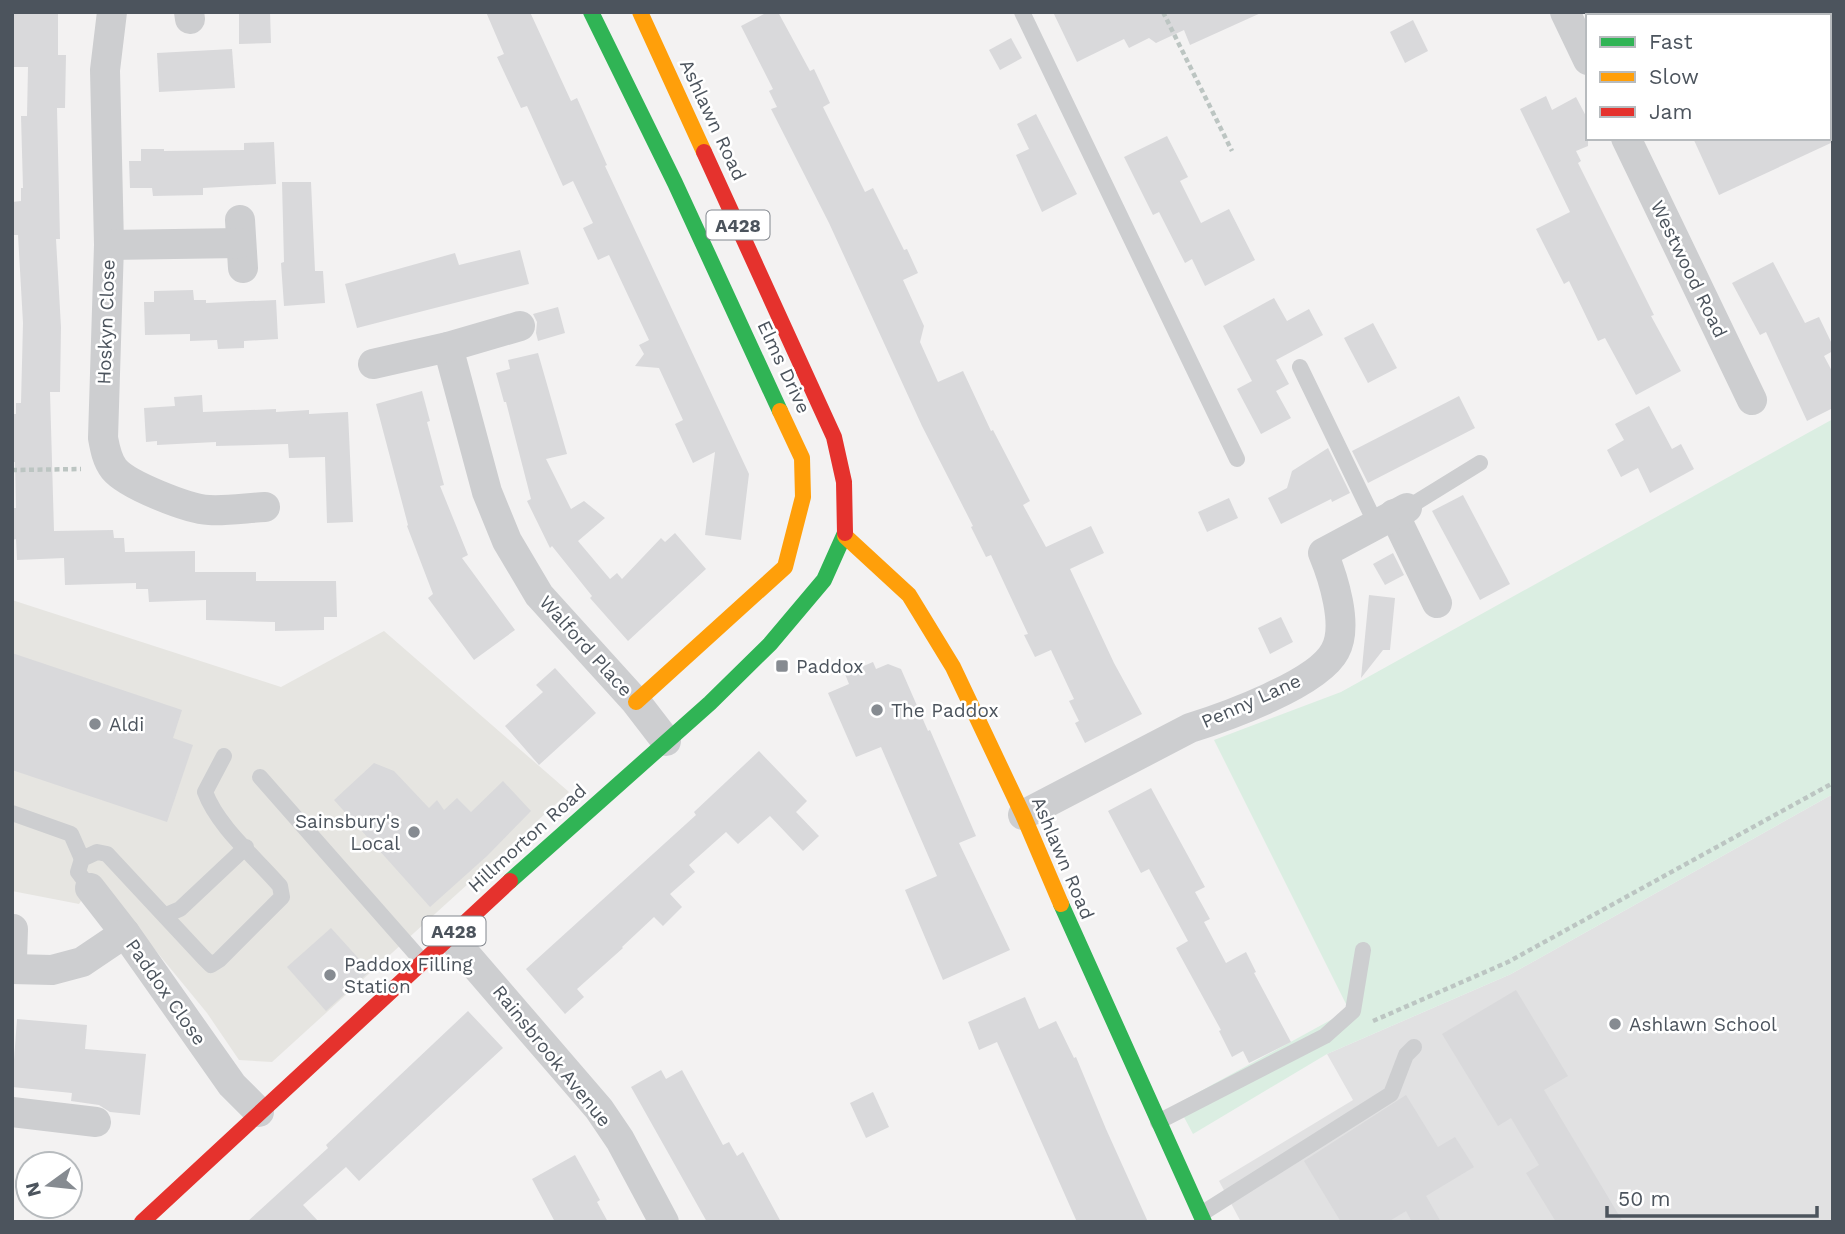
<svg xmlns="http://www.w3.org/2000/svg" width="1845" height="1234" viewBox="0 0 1845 1234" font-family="'Work Sans',sans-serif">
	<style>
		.commercial { fill: #e6e5e1 }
		.education { fill: #e1e1e2 }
		.green { fill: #dbeee2 }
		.building { fill: #d9d9db }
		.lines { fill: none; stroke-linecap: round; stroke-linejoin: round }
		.path { stroke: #bcc5c2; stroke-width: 4.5; stroke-dasharray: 5 3.5; stroke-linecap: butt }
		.lane { stroke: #cdced0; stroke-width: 16 }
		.street { stroke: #cdced0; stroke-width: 30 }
		.fast { stroke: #30b455; stroke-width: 16 }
		.slow { stroke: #ff9f0a; stroke-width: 16 }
		.jam { stroke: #e5322d; stroke-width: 16 }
		.poi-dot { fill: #868b91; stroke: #fff; stroke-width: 2.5 }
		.labels { text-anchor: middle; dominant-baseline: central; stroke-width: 5; stroke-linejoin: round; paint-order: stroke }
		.shield { fill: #fff; stroke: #82878e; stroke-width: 2 }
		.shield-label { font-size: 18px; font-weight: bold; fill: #4c545d }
		.street-label { font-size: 19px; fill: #4c545d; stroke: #fff }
		.poi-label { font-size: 19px; fill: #4c545d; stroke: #fff; text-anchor: start }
	</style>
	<rect width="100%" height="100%" fill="#f3f2f2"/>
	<polygon class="commercial" points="12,600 281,687 384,631 569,792 272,1062 239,1060 207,1013 96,878 79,904 12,891"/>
	<polygon class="education" points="1833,794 1833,1222 1241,1222 1219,1181 1353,1100 1327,1054 1511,974"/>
	<polygon class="green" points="1833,419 1833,794 1511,974 1327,1054 1193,1134 1177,1104 1349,1010 1214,740 1341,692"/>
	<g class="building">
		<polygon points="14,12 58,12 58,55 66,55 65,108 57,108 60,239 56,239 61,327 60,392 50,392 54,531 113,530 114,538 124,538 125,552 195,551 195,572 256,572 256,581 336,581 337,617 324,617 324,630 275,631 275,622 206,620 206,600 149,602 148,589 136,589 136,583 65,585 64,558 17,560 16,539 12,540 12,508 16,508 15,462 12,462 12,414 16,414 16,403 21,403 23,323 18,235 12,235 12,202 21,201 21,188 23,188 21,116 27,116 28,67 13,67"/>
		<polygon points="239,12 270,12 271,43 239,44"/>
		<polygon points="486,12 530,12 571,101 577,98 607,165 605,166 749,474 741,540 705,535 715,452 693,463 675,424 683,420 659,368 635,366 644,354 639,345 649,340 609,255 598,260 583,228 593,223 573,181 563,186 527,106 521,108 497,57 504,54"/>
		<polygon points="768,12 778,12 810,71 814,69 830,103 823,107 865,192 873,188 904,250 907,249 918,273 903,280 924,326 920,342 938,382 963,371 991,431 993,430 1030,501 1023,505 1046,547 1091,526 1104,553 1070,569 1114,663 1142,714 1085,743 1075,723 1079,721 1069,701 1074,699 1051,650 1035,657 1024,635 1028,634 991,555 986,557 971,527 973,526 922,426 829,223 771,109 777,107 769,91 773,89 741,26"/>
		<polygon points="1053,12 1263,12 1190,45 1184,30 1156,43 1149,38 1129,48 1124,39 1077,62"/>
		<polygon points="1413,20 1428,51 1405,63 1390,32"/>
		<polygon points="1011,38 1022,58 1000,70 989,50"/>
		<polygon points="232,49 235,88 159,92 157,53"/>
		<polygon points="1546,96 1552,110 1576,97 1588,120 1588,146 1576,151 1581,161 1578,163 1654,315 1651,316 1681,371 1636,395 1605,338 1598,341 1569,281 1564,284 1536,229 1570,212 1520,109"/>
		<polygon points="1036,114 1077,194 1042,212 1016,155 1029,149 1017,124"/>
		<polygon points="1167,136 1188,177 1180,181 1201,223 1229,209 1255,260 1205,286 1192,259 1185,263 1159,212 1153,215 1124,157"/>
		<polygon points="1693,138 1833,138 1833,142 1719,195"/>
		<polygon points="274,142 276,184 203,188 203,195 153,196 152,188 130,188 129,161 141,161 141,149 164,149 164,151 244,150 244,143"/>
		<polygon points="282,182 311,182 315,271 323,271 325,303 284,306 281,263 284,262"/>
		<polygon points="520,250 529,284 357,328 345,284 455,253 459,265"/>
		<polygon points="1773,262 1805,323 1819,317 1833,346 1833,351 1824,356 1833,373 1833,408 1807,421 1766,332 1760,335 1732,283"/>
		<polygon points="193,290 194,300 206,300 206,303 276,300 278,339 244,341 244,348 218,349 217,340 190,341 190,334 145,335 144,302 154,302 154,291"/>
		<polygon points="1274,298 1287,321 1309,309 1323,335 1276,360 1289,384 1276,391 1291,418 1261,434 1237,389 1252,381 1223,326"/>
		<polygon points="558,307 565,333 538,341 536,333 537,322 533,314"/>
		<polygon points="1373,323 1397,368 1368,383 1344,338"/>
		<polygon points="538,353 567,454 546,459 571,509 584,501 605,518 578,541 610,579 617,573 622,579 661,538 665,542 675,533 706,569 628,641 590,598 592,596 552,546 550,548 527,501 531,499 506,402 504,402 496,373 510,369 508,360"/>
		<polygon points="422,391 430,421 427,422 444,485 440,486 468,555 462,558 515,630 474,660 428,598 433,594 407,526 408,525 376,404"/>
		<polygon points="202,395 203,412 276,409 276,412 309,410 309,414 348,412 353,522 327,523 325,457 289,458 288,444 216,446 216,442 157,445 157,441 146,442 144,408 175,406 174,397"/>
		<polygon points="1459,396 1475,428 1368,483 1352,451"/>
		<polygon points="1649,406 1672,449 1681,444 1694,469 1650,493 1638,468 1621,477 1607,450 1624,440 1615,424"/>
		<polygon points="1328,448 1350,493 1332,502 1331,499 1281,524 1268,498 1287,488 1292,471"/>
		<polygon points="1463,495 1510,584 1480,600 1432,511"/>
		<polygon points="1229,498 1238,518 1207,532 1198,512"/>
		<polygon points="1393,553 1404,575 1385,585 1373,564"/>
		<polygon points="1369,595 1395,598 1390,650 1383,650 1361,678"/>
		<polygon points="1281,617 1293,642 1270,654 1258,628"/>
		<polygon points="12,653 182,710 173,738 193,745 167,822 12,770"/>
		<polygon points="873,662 876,669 888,664 901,669 928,731 930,730 976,836 959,843 1010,950 943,980 905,890 937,876 881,747 856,757 828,693 849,684 845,674"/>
		<polygon points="555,668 596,713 539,765 505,726 543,692 536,685"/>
		<polygon points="759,751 807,801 796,812 819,836 803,851 770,816 738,844 726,832 689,865 695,872 670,894 682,907 663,926 654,917 622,947 623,948 577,989 584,997 565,1014 526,969 696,815 694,812"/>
		<polygon points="374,763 394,771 429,808 437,800 444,810 457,798 471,812 503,781 531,811 487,856 430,907 334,800"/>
		<polygon points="1151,788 1205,887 1195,892 1210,919 1204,922 1226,963 1246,952 1256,972 1254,973 1291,1042 1249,1063 1243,1051 1232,1057 1219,1031 1221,1030 1176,948 1188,941 1149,869 1141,873 1108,811"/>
		<polygon points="331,928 370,971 326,1011 287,967"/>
		<polygon points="1516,990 1568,1076 1544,1090 1623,1222 1556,1222 1526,1173 1539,1165 1511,1118 1498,1126 1442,1034"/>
		<polygon points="1025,997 1039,1029 1056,1021 1074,1058 1076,1057 1106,1129 1148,1222 1077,1222 997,1042 979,1050 968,1022"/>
		<polygon points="468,1011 503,1048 359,1181 346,1167 303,1205 319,1222 247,1222 328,1148 326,1145"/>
		<polygon points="17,1019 87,1025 85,1049 146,1054 140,1115 110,1112 99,1105 71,1101 72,1093 12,1087"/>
		<polygon points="661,1070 666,1079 682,1070 723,1145 729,1142 737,1156 743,1152 781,1222 707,1222 631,1087"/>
		<polygon points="873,1092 889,1127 866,1138 850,1103"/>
		<polygon points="1406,1095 1438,1147 1455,1137 1474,1167 1426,1196 1441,1222 1412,1222 1406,1211 1388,1222 1341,1222 1304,1161"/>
		<polygon points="575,1155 600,1200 597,1202 608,1222 555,1222 532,1179"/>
	</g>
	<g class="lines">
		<g class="path">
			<polyline points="1163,12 1232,151"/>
			<polyline points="12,470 81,469"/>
			<polyline points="1373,1021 1508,962 1833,783"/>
		</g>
		<g class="lane">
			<polyline points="1022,12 1237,459"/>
			<polyline points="1300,367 1376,524"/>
			<polyline points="1407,508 1480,463"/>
			<polyline points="260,777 422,961"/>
			<polyline points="12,813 71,834 82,859"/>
			<path d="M90,888l-12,-16 4,-13 15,-7 10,2 96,103 8,8 8,-5 63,-63 -2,-11c-24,-28 -62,-59 -75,-94l19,-36"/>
			<polyline points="166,915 180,909 246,847"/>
			<polyline points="1158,1122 1325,1036 1353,1011 1363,950"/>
			<polyline points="1201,1214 1391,1094 1406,1055 1414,1047"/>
		</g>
		<g class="street">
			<path d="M112,12l-7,58 4,175 -6,193c2,11 4,22 11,31 13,16 74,40 95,41 18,1 37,-2 56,-3"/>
			<polyline points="189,12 190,19"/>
			<polyline points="1565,12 1588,60"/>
			<polyline points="1626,138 1752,400"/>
			<polyline points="240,220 243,268"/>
			<polyline points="109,245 240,243"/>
			<polyline points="448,347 487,492 507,541 539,595 636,702 666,741"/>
			<polyline points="373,364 448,347 520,326"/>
			<polyline points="1394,514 1437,603"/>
			<path d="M1023,815l167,-87c35,-11 128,-44 145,-77 14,-25 -2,-74 -12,-98l84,-45"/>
			<polyline points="90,888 125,933"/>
			<polyline points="449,935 599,1109 620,1140 664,1222"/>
			<polyline points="12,959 13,929"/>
			<polyline points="12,969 52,970 82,962 125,933 232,1085 259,1112"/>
			<polyline points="12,1112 96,1122"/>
		</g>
		<g class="fast">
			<polyline points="591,12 675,183 780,411"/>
			<polyline points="510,881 710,703 770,644 824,580 845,533"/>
			<polyline points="1061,904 1204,1222"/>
		</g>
		<g class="slow">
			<polyline points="640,12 704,152"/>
			<polyline points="845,536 909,595 953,667 1023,815 1061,904"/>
			<polyline points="636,702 785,567 803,497 802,458 780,411"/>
		</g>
		<g class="jam">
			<polyline points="704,152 834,437 844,482 845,533"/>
			<polyline points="142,1222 510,881"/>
		</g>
	</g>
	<g class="poi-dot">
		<rect x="775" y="659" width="14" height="14" rx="3.5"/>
		<circle cx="877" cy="710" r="7"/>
		<circle cx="95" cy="724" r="7"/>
		<circle cx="414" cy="832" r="7"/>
		<circle cx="330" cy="975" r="7"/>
		<circle cx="1615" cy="1024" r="7"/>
	</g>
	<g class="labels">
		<g class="shield">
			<rect x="706.5" y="210.5" width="63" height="29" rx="5"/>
			<rect x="422.5" y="916.5" width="63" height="29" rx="5"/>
		</g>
		<g class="shield-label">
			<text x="738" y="225">A428</text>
			<text x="454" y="931">A428</text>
		</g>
		<g class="street-label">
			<text transform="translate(713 120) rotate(65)">Ashlawn Road</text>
			<text transform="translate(1689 269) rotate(64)">Westwood Road</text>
			<text transform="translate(106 322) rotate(-88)">Hoskyn Close</text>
			<text transform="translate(784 367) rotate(65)">Elms Drive</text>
			<text transform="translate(586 646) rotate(48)">Walford Place</text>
			<text transform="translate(1251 701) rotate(-24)">Penny Lane</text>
			<text transform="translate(527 838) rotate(-42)">Hillmorton Road</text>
			<text transform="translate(1063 858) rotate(67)">Ashlawn Road</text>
			<text transform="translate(166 992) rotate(55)">Paddox Close</text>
			<text transform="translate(552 1056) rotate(51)">Rainsbrook Avenue</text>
		</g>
		<g class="poi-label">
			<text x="796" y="666">Paddox</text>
			<text x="891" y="710">The Paddox</text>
			<text x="109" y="724">Aldi</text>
			<text x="400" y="821" text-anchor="end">Sainsbury's<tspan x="400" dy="22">Local</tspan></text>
			<text x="344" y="964">Paddox Filling<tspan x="344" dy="22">Station</tspan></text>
			<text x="1629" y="1024">Ashlawn School</text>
		</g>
	</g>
	<rect width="1845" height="1234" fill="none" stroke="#4c545d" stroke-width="28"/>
	<rect x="1586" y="14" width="245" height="126" fill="#ffffff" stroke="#b7bbbe" stroke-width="2"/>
	<rect x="1600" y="37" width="35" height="10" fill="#30b455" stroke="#b7bbbe" stroke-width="2"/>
	<text x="1649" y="49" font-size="21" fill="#4c545d">Fast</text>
	<rect x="1600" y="72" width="35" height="10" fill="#ff9f0a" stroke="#b7bbbe" stroke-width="2"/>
	<text x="1649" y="84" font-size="21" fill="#4c545d">Slow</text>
	<rect x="1600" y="107" width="35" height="10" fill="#e5322d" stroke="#b7bbbe" stroke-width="2"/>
	<text x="1649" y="119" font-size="21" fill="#4c545d">Jam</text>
	<g transform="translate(49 1185) rotate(255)"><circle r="33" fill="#ffffff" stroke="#b7bbbe" stroke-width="2"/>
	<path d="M0-5L12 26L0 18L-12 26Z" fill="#868b91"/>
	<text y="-10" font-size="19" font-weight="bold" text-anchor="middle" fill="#4c545d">N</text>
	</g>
	<path d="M1607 1206v10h210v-10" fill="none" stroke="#4c545d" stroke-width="3.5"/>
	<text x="1618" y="1206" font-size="21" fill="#4c545d" stroke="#ffffff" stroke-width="5" paint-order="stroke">50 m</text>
</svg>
